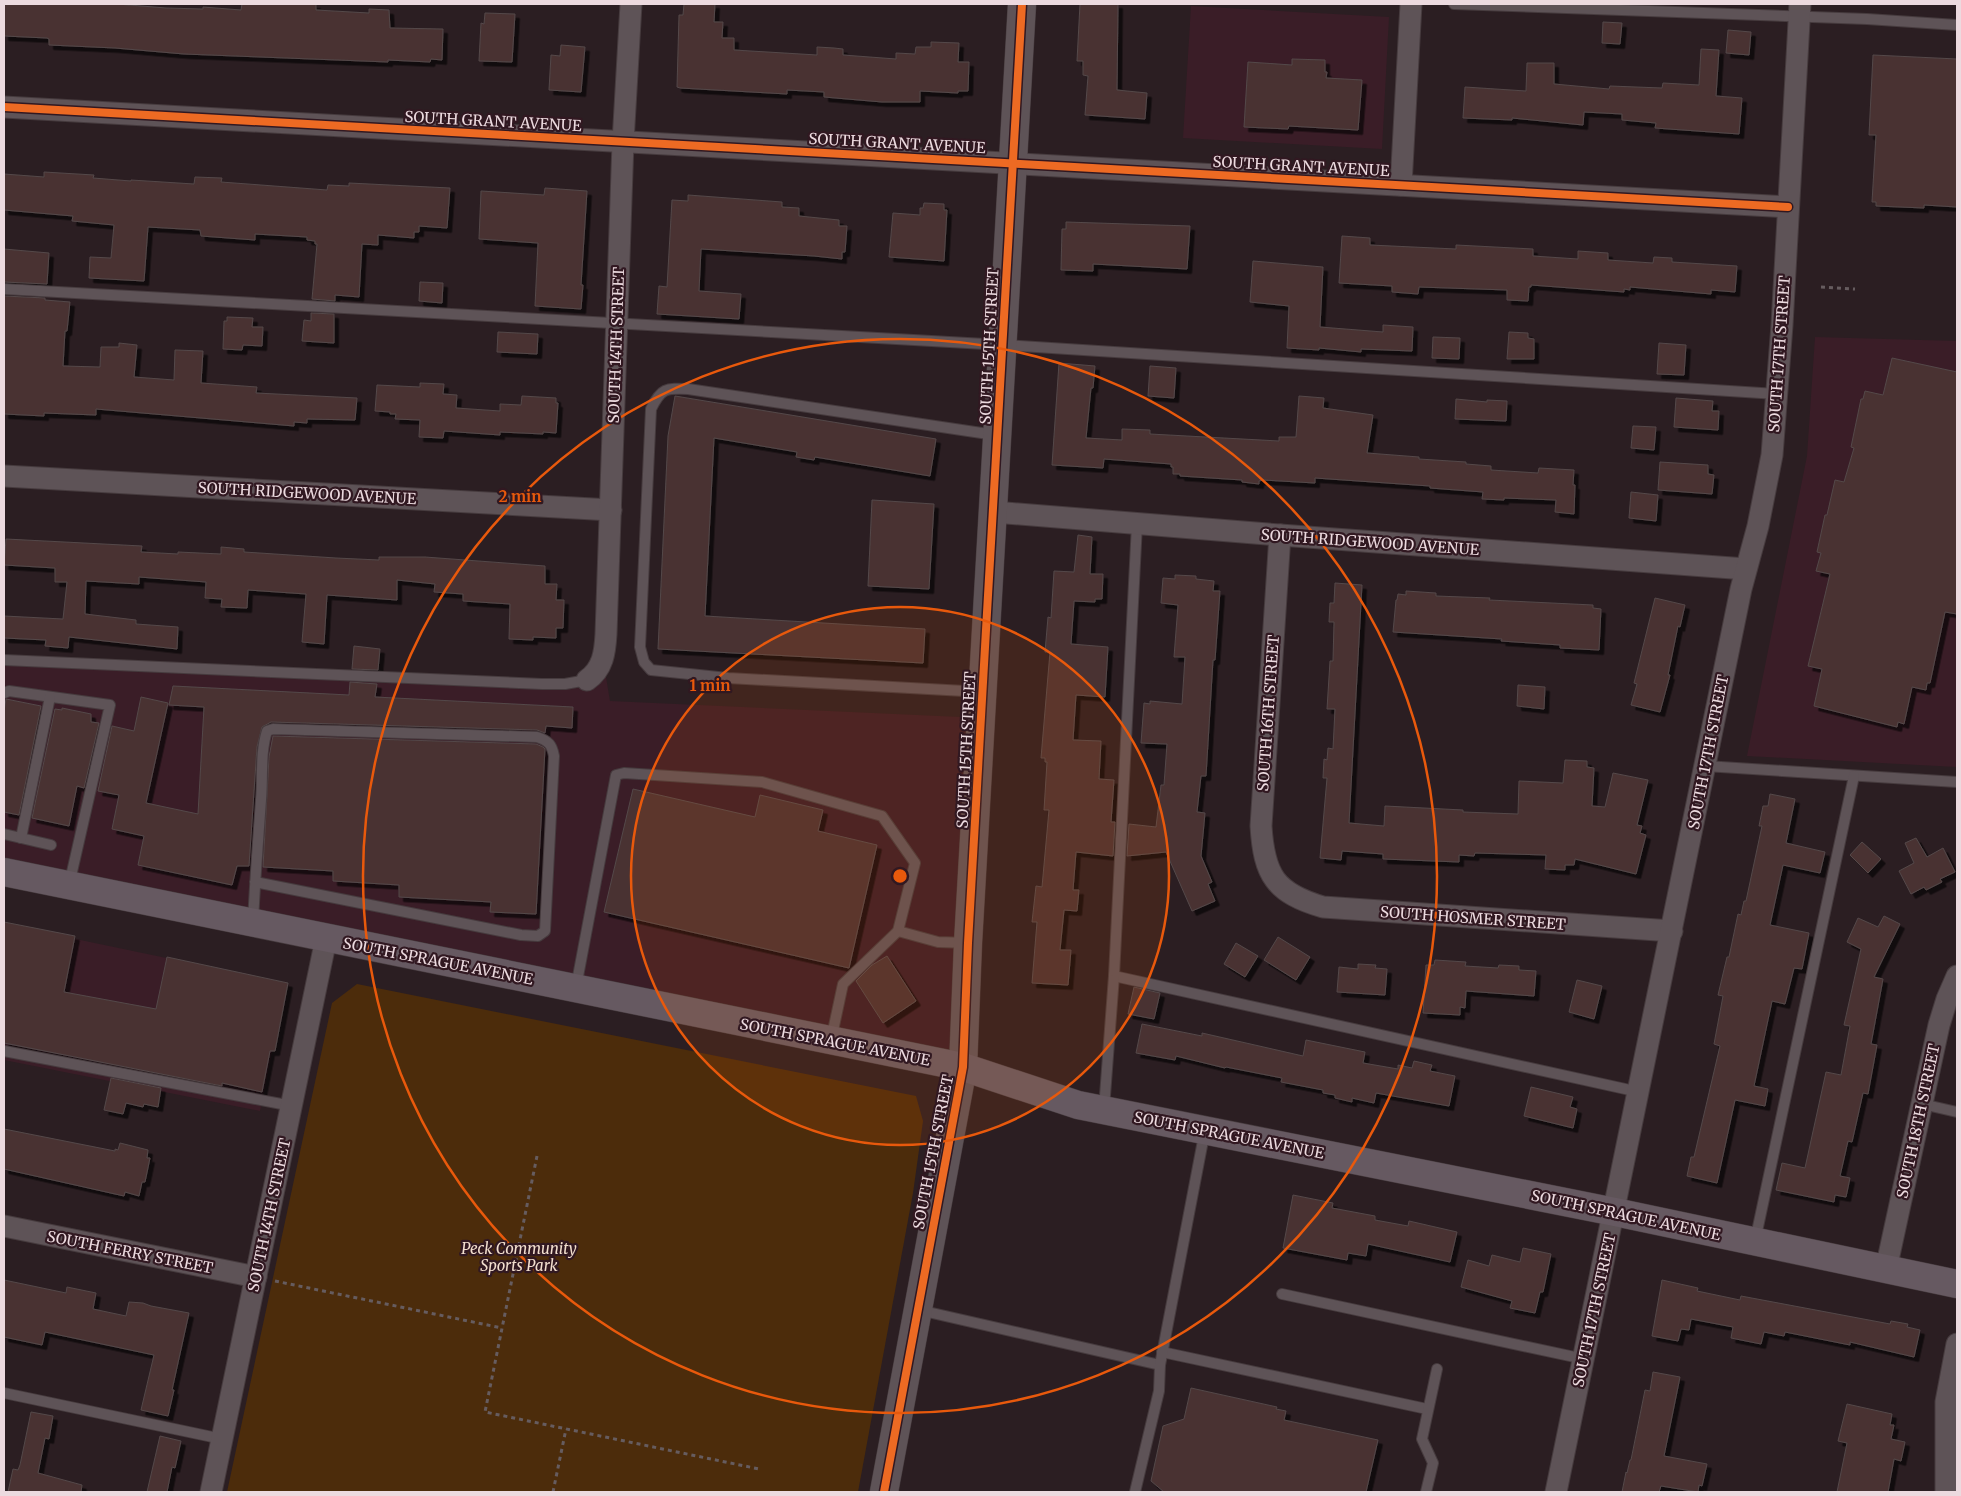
<svg xmlns="http://www.w3.org/2000/svg" width="1961" height="1496" viewBox="0 0 1961 1496" font-family="Merriweather,serif">
	<style>
		.built { fill: #3a1d27 }
		.green { fill: #4c2c0b }
		.building { fill: #483333; stroke: #544849; filter: url(#shadow) }
		.lines { fill: none; stroke-linecap: round; stroke-linejoin: round }
		.lane-casing { stroke: #463b3e; stroke-width: 12 }
		.street-casing { stroke: #463b3e; stroke-width: 23 }
		.secondary-casing { stroke: #463b3e; stroke-width: 29 }
		.primary-casing { stroke: #463b3e; stroke-width: 29 }
		.path { stroke: #665c5f; stroke-width: 3; stroke-dasharray: 4 4; stroke-linecap: butt }
		.lane { stroke: #5e5357; stroke-width: 10 }
		.street { stroke: #5e5357; stroke-width: 21 }
		.secondary { stroke: #5e5357; stroke-width: 28 }
		.primary { stroke: #665961; stroke-width: 28 }
		.cycleway-casing { stroke: #311821; stroke-width: 11 }
		.cycleway { stroke: #ed6a23; stroke-width: 8 }
		.ring { fill: none; stroke: #e8590c; stroke-width: 2.5 }
		.labels { text-anchor: middle; dominant-baseline: central; stroke-width: 4.5; stroke-linejoin: round; paint-order: stroke }
		.street-label { font-size: 15px; fill: #ecdadf; stroke: #311821 }
		.park-label { font-size: 15px; font-style: italic; fill: #f3dfcf; stroke: #311821 }
		.centre { fill: #e8590c; stroke: #311821; stroke-width: 2.5 }
		.ring-label { font-size: 15px; text-anchor: middle; font-weight: bold; fill: #e8590c; stroke: #311821; stroke-width: 4.5; stroke-linejoin: round; paint-order: stroke }
	</style>
	<defs>
		<filter id="shadow"><feDropShadow dx="4.5" dy="4.5" stdDeviation="0" flood-color="#0009"/></filter>
	</defs>
	<rect width="100%" height="100%" fill="#2b1e22"/>
	<g class="built">
		<polygon points="1191,6 1389,17 1382,149 1183,138"/>
		<polygon points="1815,337 1957,341 1957,767 1747,756 1807,456"/>
		<polygon points="603,659 610,701 982,718 963,1067 4,872 4,660 575,683"/>
		<polygon points="4,924 286,983 260,1111 4,1060"/>
	</g>
	<polygon class="green" points="357,984 916,1096 923,1121 913,1193 858,1492 227,1492 332,1003"/>
	<g class="building">
		<polygon points="4,4 117,4 166,8 203,9 203,7 241,10 242,4 316,4 316,10 369,13 369,9 389,10 390,28 443,29 442,60 431,59 430,62 388,60 388,62 184,54 115,48 49,45 49,39 47,38 4,36"/>
		<polygon points="684,4 715,4 714,22 723,22 722,38 734,38 734,50 817,55 817,47 834,48 843,49 843,55 896,59 896,53 915,54 916,47 931,47 931,42 959,43 958,62 969,62 968,91 958,91 958,93 920,91 920,102 882,102 824,97 824,92 787,90 787,94 680,88 677,87 679,15 683,15"/>
		<polygon points="1080,4 1118,4 1117,90 1147,93 1145,119 1085,115 1088,76 1083,75 1083,61 1077,61"/>
		<polygon points="485,13 515,14 512,62 479,61 481,23 484,24"/>
		<polygon points="1603,22 1622,23 1620,44 1602,43"/>
		<polygon points="1728,30 1751,32 1749,55 1726,53"/>
		<polygon points="561,45 585,47 581,92 549,90 551,55 560,56"/>
		<polygon points="1701,49 1719,50 1716,96 1742,98 1739,134 1655,128 1656,123 1622,120 1622,114 1584,112 1583,125 1512,118 1512,120 1463,118 1465,87 1526,91 1527,63 1554,63 1554,84 1609,89 1610,86 1662,88 1663,83 1699,85"/>
		<polygon points="1873,55 1957,59 1957,207 1924,205 1924,208 1876,206 1876,202 1872,202 1876,135 1869,135"/>
		<polygon points="1292,59 1325,60 1325,72 1327,72 1326,78 1362,80 1358,130 1289,126 1288,129 1244,127 1248,62 1292,65"/>
		<polygon points="44,172 94,175 93,178 131,181 131,180 194,184 195,177 222,178 221,182 327,190 328,185 349,186 349,183 450,188 447,228 419,226 419,232 414,232 414,238 378,235 378,245 362,244 359,297 335,295 335,301 312,299 317,244 315,244 315,241 307,240 307,237 255,234 255,240 201,236 200,230 148,227 144,281 89,278 90,257 111,258 114,225 72,221 73,216 4,210 4,174 44,177"/>
		<polygon points="545,188 587,191 581,285 583,285 581,309 535,306 538,243 479,239 481,191 544,195"/>
		<polygon points="688,195 782,202 782,207 799,208 799,216 839,220 839,226 847,226 845,252 842,252 842,259 814,256 701,249 699,291 741,294 739,319 657,314 659,286 667,287 672,200 688,201"/>
		<polygon points="924,203 944,204 944,210 947,210 944,261 889,257 893,213 920,215 920,208 923,208"/>
		<polygon points="1066,222 1190,226 1187,269 1093,264 1093,271 1061,270 1062,229 1066,229"/>
		<polygon points="1342,236 1370,238 1370,245 1456,249 1456,245 1533,249 1533,256 1578,259 1578,251 1608,253 1608,260 1653,263 1654,257 1672,258 1672,262 1737,266 1735,292 1711,290 1711,294 1630,287 1630,290 1624,289 1624,292 1531,285 1531,287 1529,287 1528,301 1507,300 1507,290 1419,287 1418,294 1392,292 1392,286 1339,283"/>
		<polygon points="4,249 49,253 47,284 4,282"/>
		<polygon points="1253,261 1323,267 1320,327 1383,332 1383,325 1413,327 1412,351 1361,349 1361,352 1319,348 1319,350 1287,348 1289,306 1250,302"/>
		<polygon points="420,282 443,283 442,303 419,301"/>
		<polygon points="4,296 45,298 45,300 70,302 67,331 65,331 63,366 100,367 101,347 119,347 119,343 137,345 134,377 174,380 175,350 203,351 201,383 257,387 256,393 357,398 355,420 307,419 307,423 294,422 294,426 96,409 96,415 44,413 44,416 4,414"/>
		<polygon points="311,313 334,314 334,343 302,341 304,320 311,321"/>
		<polygon points="227,317 253,318 252,327 263,327 262,346 243,345 242,350 223,349 224,321 227,321"/>
		<polygon points="498,332 538,334 537,354 497,352"/>
		<polygon points="1509,332 1528,333 1528,338 1534,339 1534,359 1507,359"/>
		<polygon points="1433,337 1460,338 1459,359 1432,358"/>
		<polygon points="1659,343 1686,345 1684,375 1657,374"/>
		<polygon points="1892,358 1957,372 1957,614 1945,612 1930,683 1927,683 1926,690 1912,687 1904,724 1898,722 1897,727 1814,706 1822,669 1808,666 1830,574 1816,571 1821,553 1817,552 1825,515 1827,515 1835,480 1844,482 1854,448 1851,447 1861,399 1863,399 1865,391 1883,395"/>
		<polygon points="1059,363 1095,366 1093,388 1091,388 1086,438 1122,440 1122,429 1150,430 1150,434 1279,441 1279,437 1296,437 1299,396 1324,398 1323,408 1373,415 1367,453 1419,457 1419,459 1466,462 1466,464 1491,466 1491,470 1538,473 1539,468 1574,470 1573,485 1575,485 1574,514 1555,512 1556,500 1504,498 1504,500 1482,499 1483,492 1430,488 1430,486 1315,478 1315,483 1263,480 1259,481 1259,484 1242,482 1242,480 1180,476 1180,474 1173,474 1173,467 1171,467 1171,464 1104,459 1103,468 1052,465"/>
		<polygon points="1150,366 1176,368 1174,398 1148,396"/>
		<polygon points="420,383 444,384 443,394 457,395 456,408 500,411 500,404 521,405 522,396 556,398 556,403 558,403 556,433 543,432 543,434 500,432 500,435 444,431 443,438 419,437 420,420 395,419 396,414 390,414 390,412 375,411 377,385 420,387"/>
		<polygon points="675,396 936,439 930,476 815,457 814,460 796,457 797,452 714,438 705,616 925,629 923,663 658,649 668,436"/>
		<polygon points="1676,398 1713,401 1712,411 1719,411 1718,430 1674,427"/>
		<polygon points="1456,399 1487,402 1487,400 1507,401 1506,421 1455,419"/>
		<polygon points="1633,426 1656,427 1654,450 1631,448"/>
		<polygon points="1660,462 1708,465 1708,474 1714,475 1712,494 1658,490"/>
		<polygon points="1631,492 1658,495 1656,521 1629,518"/>
		<polygon points="872,500 934,504 929,589 868,586"/>
		<polygon points="1078,535 1092,537 1090,574 1103,574 1102,599 1095,599 1095,602 1074,601 1071,644 1108,647 1105,697 1076,695 1073,740 1101,741 1099,779 1114,780 1111,822 1115,822 1113,856 1076,852 1073,890 1079,890 1077,911 1064,910 1060,950 1071,950 1068,985 1032,983 1037,922 1032,922 1036,886 1042,887 1049,810 1044,810 1047,762 1045,762 1045,758 1041,758 1050,652 1045,652 1048,617 1051,618 1054,571 1074,572"/>
		<polygon points="6,539 142,546 141,552 178,554 178,552 221,554 221,547 244,549 244,552 336,558 379,560 379,557 425,557 545,566 545,584 557,584 556,600 564,600 563,628 556,628 556,638 533,637 533,640 509,639 510,604 463,601 463,594 434,592 435,584 397,580 397,600 327,595 324,644 302,642 306,594 248,590 247,608 221,607 222,599 205,598 206,582 139,577 139,584 86,581 85,614 136,620 136,624 178,627 177,649 69,637 68,648 45,646 46,640 4,638 4,616 63,619 67,582 55,582 55,568 4,565"/>
		<polygon points="1175,575 1196,576 1196,579 1214,581 1213,591 1220,591 1215,660 1213,660 1206,776 1201,776 1197,812 1205,813 1201,856 1212,882 1208,884 1215,901 1192,911 1166,852 1127,856 1129,824 1156,827 1161,785 1164,785 1167,744 1141,743 1144,703 1150,704 1150,701 1182,704 1185,657 1174,657 1178,605 1161,603 1163,578 1175,579"/>
		<polygon points="1335,583 1362,585 1349,823 1384,826 1385,806 1463,810 1463,812 1518,814 1519,781 1563,783 1565,760 1587,761 1587,767 1594,768 1592,806 1605,807 1613,773 1648,780 1637,825 1642,826 1640,833 1646,835 1636,874 1575,859 1574,865 1565,865 1565,870 1545,869 1546,855 1475,853 1474,856 1459,855 1459,862 1383,859 1383,854 1342,851 1341,860 1320,858 1327,778 1323,778 1324,759 1327,760 1328,748 1333,749 1335,709 1327,709 1330,661 1333,661 1334,622 1329,622 1330,603 1334,603"/>
		<polygon points="1406,591 1436,593 1436,596 1490,598 1489,600 1593,605 1593,608 1601,609 1599,650 1560,648 1560,645 1501,641 1502,639 1393,632 1396,600 1397,600 1398,594 1406,595"/>
		<polygon points="1655,598 1685,605 1680,627 1678,626 1668,675 1670,675 1660,712 1631,705 1637,684 1634,683"/>
		<polygon points="354,646 380,649 378,670 352,669"/>
		<polygon points="350,682 377,684 375,697 573,707 572,728 546,726 545,733 537,730 271,722 262,727 257,747 249,866 237,866 232,885 138,865 144,836 112,829 119,795 98,791 112,726 134,731 141,697 168,703 146,803 198,814 204,707 169,705 173,686 349,695"/>
		<polygon points="1518,685 1545,687 1544,709 1517,706"/>
		<polygon points="6,699 41,706 19,815 4,812 4,711"/>
		<polygon points="62,708 91,714 91,722 99,723 84,788 77,786 69,826 32,818 55,709 62,710"/>
		<polygon points="273,736 536,744 543,747 545,749 536,914 490,912 491,902 399,897 399,885 333,881 333,871 263,867 269,757"/>
		<polygon points="633,789 755,817 760,795 823,810 818,831 877,845 849,968 604,912"/>
		<polygon points="1770,794 1795,799 1786,843 1825,852 1820,873 1783,865 1770,925 1809,933 1802,969 1794,968 1785,1004 1772,1001 1754,1086 1768,1089 1765,1106 1735,1100 1717,1183 1687,1176 1691,1157 1694,1157 1720,1046 1714,1044 1723,996 1718,995 1727,957 1729,957 1738,914 1741,915 1744,901 1746,901 1762,826 1759,826 1763,806 1768,806"/>
		<polygon points="1916,838 1927,857 1943,848 1955,872 1940,879 1942,882 1926,890 1924,887 1911,894 1899,871 1914,863 1905,843"/>
		<polygon points="1862,842 1881,859 1868,873 1850,855"/>
		<polygon points="1884,916 1900,924 1874,977 1883,979 1871,1044 1877,1045 1868,1094 1863,1093 1852,1142 1848,1141 1840,1176 1850,1178 1846,1197 1835,1195 1834,1202 1776,1190 1782,1163 1805,1168 1826,1072 1841,1075 1850,1026 1844,1025 1861,949 1847,942 1858,918 1878,927"/>
		<polygon points="4,922 75,936 64,992 156,1009 167,957 288,983 275,1051 270,1051 262,1092 222,1083 222,1086 4,1043"/>
		<polygon points="1278,937 1310,957 1296,980 1264,960"/>
		<polygon points="1236,943 1258,956 1245,977 1224,964"/>
		<polygon points="887,956 916,1001 883,1023 856,981 872,965"/>
		<polygon points="1435,960 1466,962 1465,966 1498,968 1499,965 1519,966 1519,970 1536,971 1534,996 1466,991 1465,1008 1460,1007 1460,1015 1423,1013 1426,965 1434,965"/>
		<polygon points="1358,964 1376,965 1375,968 1387,969 1385,995 1337,992 1339,967 1358,969"/>
		<polygon points="1577,980 1602,986 1594,1019 1569,1012"/>
		<polygon points="1134,987 1160,993 1154,1019 1128,1014"/>
		<polygon points="1142,1024 1202,1036 1202,1033 1303,1056 1306,1040 1365,1052 1363,1063 1398,1069 1398,1065 1412,1068 1414,1061 1432,1065 1430,1071 1455,1076 1449,1106 1376,1093 1374,1103 1352,1098 1352,1102 1335,1098 1335,1095 1323,1093 1323,1090 1281,1082 1282,1078 1226,1067 1225,1068 1176,1056 1175,1060 1136,1053"/>
		<polygon points="111,1078 161,1088 158,1107 144,1104 143,1107 126,1103 123,1114 104,1110"/>
		<polygon points="1531,1087 1573,1097 1570,1107 1577,1109 1573,1128 1524,1116"/>
		<polygon points="4,1129 115,1151 115,1149 118,1150 120,1143 148,1150 147,1158 150,1158 145,1182 142,1182 139,1196 125,1192 124,1196 4,1169"/>
		<polygon points="1293,1195 1333,1203 1332,1208 1375,1216 1375,1220 1408,1226 1409,1221 1457,1232 1450,1262 1368,1244 1366,1256 1348,1253 1347,1260 1283,1248"/>
		<polygon points="1523,1248 1551,1254 1543,1292 1540,1292 1535,1313 1510,1308 1512,1301 1461,1287 1468,1260 1489,1266 1492,1255 1520,1262"/>
		<polygon points="4,1280 66,1293 67,1287 96,1293 93,1309 126,1316 129,1302 143,1303 151,1306 189,1313 172,1390 174,1390 168,1416 141,1410 154,1355 45,1332 42,1345 4,1337"/>
		<polygon points="1662,1280 1698,1288 1697,1291 1740,1300 1741,1296 1890,1324 1891,1321 1908,1324 1907,1327 1920,1330 1914,1357 1850,1342 1850,1345 1785,1332 1784,1336 1764,1332 1761,1344 1731,1338 1733,1327 1691,1319 1689,1330 1681,1329 1678,1341 1652,1336"/>
		<polygon points="1653,1372 1680,1377 1664,1456 1707,1464 1702,1486 1699,1485 1698,1492 1661,1486 1659,1492 1622,1492 1626,1472 1627,1473 1630,1460 1631,1460 1645,1390 1650,1391"/>
		<polygon points="1191,1388 1277,1407 1276,1409 1286,1411 1284,1420 1378,1440 1366,1492 1164,1492 1151,1481 1163,1426 1184,1419"/>
		<polygon points="1847,1404 1892,1414 1890,1425 1894,1425 1891,1439 1905,1442 1901,1461 1894,1459 1888,1492 1837,1492 1847,1443 1838,1441"/>
		<polygon points="31,1412 53,1416 49,1439 45,1438 38,1473 82,1485 81,1492 8,1492 13,1469 18,1470 20,1465"/>
		<polygon points="160,1436 181,1441 175,1468 172,1467 167,1492 147,1492"/>
	</g>
	<g class="lines">
		<g class="lane-casing">
			<g id="lane">
				<polyline points="1454,4 1867,19 1957,25"/>
				<polyline points="4,289 1003,345 1777,394"/>
				<polyline points="4,660 542,684 565,684 587,680"/>
				<path d="M983,692l-255,-14 -77,-8 -7,-8 -4,-15 11,-238c10,-21 15,-21 37,-20l307,46"/>
				<polyline points="4,693 9,691 110,705 69,885"/>
				<polyline points="1705,766 1957,782"/>
				<polyline points="4,834 51,845"/>
				<polyline points="21,838 50,697"/>
				<path d="M253,922c2,-41 5,-81 8,-122 2,-23 -1,-47 6,-69l6,-2 264,8c12,4 15,8 17,19l-9,175 -7,5 -17,-1 -266,-53"/>
				<polyline points="898,931 938,942 968,943"/>
				<polyline points="1114,976 1639,1092"/>
				<polyline points="576,987 616,775 624,773 762,782 882,816 915,863 898,931 843,984 831,1040"/>
				<polyline points="4,1051 292,1106"/>
				<polyline points="1922,1104 1957,1112"/>
				<polyline points="1104,1109 1114,976 1137,524"/>
				<polyline points="1755,1241 1854,776"/>
				<polyline points="1282,1294 1584,1359"/>
				<polyline points="919,1310 1160,1365"/>
				<polyline points="1162,1352 1427,1409"/>
				<polyline points="4,1393 222,1439"/>
				<polyline points="1135,1492 1159,1391 1160,1365 1205,1130"/>
				<polyline points="1426,1492 1433,1463 1422,1439 1437,1369"/>
			</g>
		</g>
		<g class="street-casing">
			<g id="street">
				<polyline points="4,107 1788,207"/>
				<polyline points="1401,185 1411,4"/>
				<polyline points="4,476 611,510"/>
				<polyline points="994,512 1280,535 1746,569"/>
				<path d="M1280,535l-19,291c3,49 14,67 62,81l349,24"/>
				<path d="M587,680c16,-11 18,-28 19,-46l17,-492 8,-138"/>
				<polyline points="4,1226 256,1277"/>
				<polyline points="1886,1269 1939,1025 1947,999 1957,976"/>
				<polyline points="211,1492 326,939"/>
				<polyline points="1556,1492 1741,589 1758,526 1772,455 1782,325 1800,4"/>
				<polyline points="1946,1492 1946,1402 1957,1344"/>
			</g>
		</g>
		<g class="secondary-casing">
			<polyline id="secondary" points="884,1492 963,1067 968,943 1022,4"/>
		</g>
		<g class="primary-casing">
			<polyline id="primary" points="4,872 963,1067 1078,1105 1615,1212 1957,1284"/>
		</g>
		<g class="path">
			<polyline points="1821,287 1855,289"/>
			<polyline points="537,1156 485,1412 759,1469"/>
			<polyline points="275,1281 502,1328"/>
			<polyline points="553,1492 566,1429"/>
		</g>
		<use href="#lane" class="lane"/>
		<use href="#street" class="street"/>
		<use href="#secondary" class="secondary"/>
		<use href="#primary" class="primary"/>
		<g class="cycleway-casing">
			<g id="cycleway">
				<polyline points="4,107 1788,207"/>
				<polyline points="884,1492 963,1067 968,943 1022,4"/>
			</g>
		</g>
		<use href="#cycleway" class="cycleway"/>
	</g>
	<circle cx="900" cy="876" r="269" fill="#e8590c" fill-opacity=".12"/>
	<g class="ring">
		<circle cx="900" cy="876" r="269"/>
		<circle cx="900" cy="876" r="537"/>
	</g>
	<g class="labels">
		<g class="street-label">
			<text transform="translate(493 121) rotate(3)">SOUTH GRANT AVENUE</text>
			<text transform="translate(897 143) rotate(3)">SOUTH GRANT AVENUE</text>
			<text transform="translate(1301 166) rotate(3)">SOUTH GRANT AVENUE</text>
			<text transform="translate(616 345) rotate(-88)">SOUTH 14TH STREET</text>
			<text transform="translate(989 346) rotate(-87)">SOUTH 15TH STREET</text>
			<text transform="translate(1779 354) rotate(-86)">SOUTH 17TH STREET</text>
			<text transform="translate(307 493) rotate(3)">SOUTH RIDGEWOOD AVENUE</text>
			<text transform="translate(1370 542) rotate(4)">SOUTH RIDGEWOOD AVENUE</text>
			<text transform="translate(1268 713) rotate(-86)">SOUTH 16TH STREET</text>
			<text transform="translate(966 750) rotate(-87)">SOUTH 15TH STREET</text>
			<text transform="translate(1708 752) rotate(-79)">SOUTH 17TH STREET</text>
			<text transform="translate(1473 918) rotate(4)">SOUTH HOSMER STREET</text>
			<text transform="translate(438 961) rotate(11)">SOUTH SPRAGUE AVENUE</text>
			<text transform="translate(835 1042) rotate(11)">SOUTH SPRAGUE AVENUE</text>
			<text transform="translate(1918 1121) rotate(-78)">SOUTH 18TH STREET</text>
			<text transform="translate(1229 1135) rotate(11)">SOUTH SPRAGUE AVENUE</text>
			<text transform="translate(933 1152) rotate(-79)">SOUTH 15TH STREET</text>
			<text transform="translate(269 1215) rotate(-78)">SOUTH 14TH STREET</text>
			<text transform="translate(1626 1215) rotate(12)">SOUTH SPRAGUE AVENUE</text>
			<text transform="translate(130 1252) rotate(11)">SOUTH FERRY STREET</text>
			<text transform="translate(1594 1310) rotate(-78)">SOUTH 17TH STREET</text>
		</g>
		<g class="park-label">
			<text x="519" y="1248">Peck Community<tspan x="519" dy="17">Sports Park</tspan></text>
		</g>
	</g>
	<circle cx="900" cy="876" r="8" class="centre"/>
	<g class="ring-label">
		<text x="520" y="502">2 min</text>
		<text x="710" y="691">1 min</text>
	</g>
	<rect width="1961" height="1496" fill="none" stroke="#ecdadf" stroke-width="10"/>
</svg>
